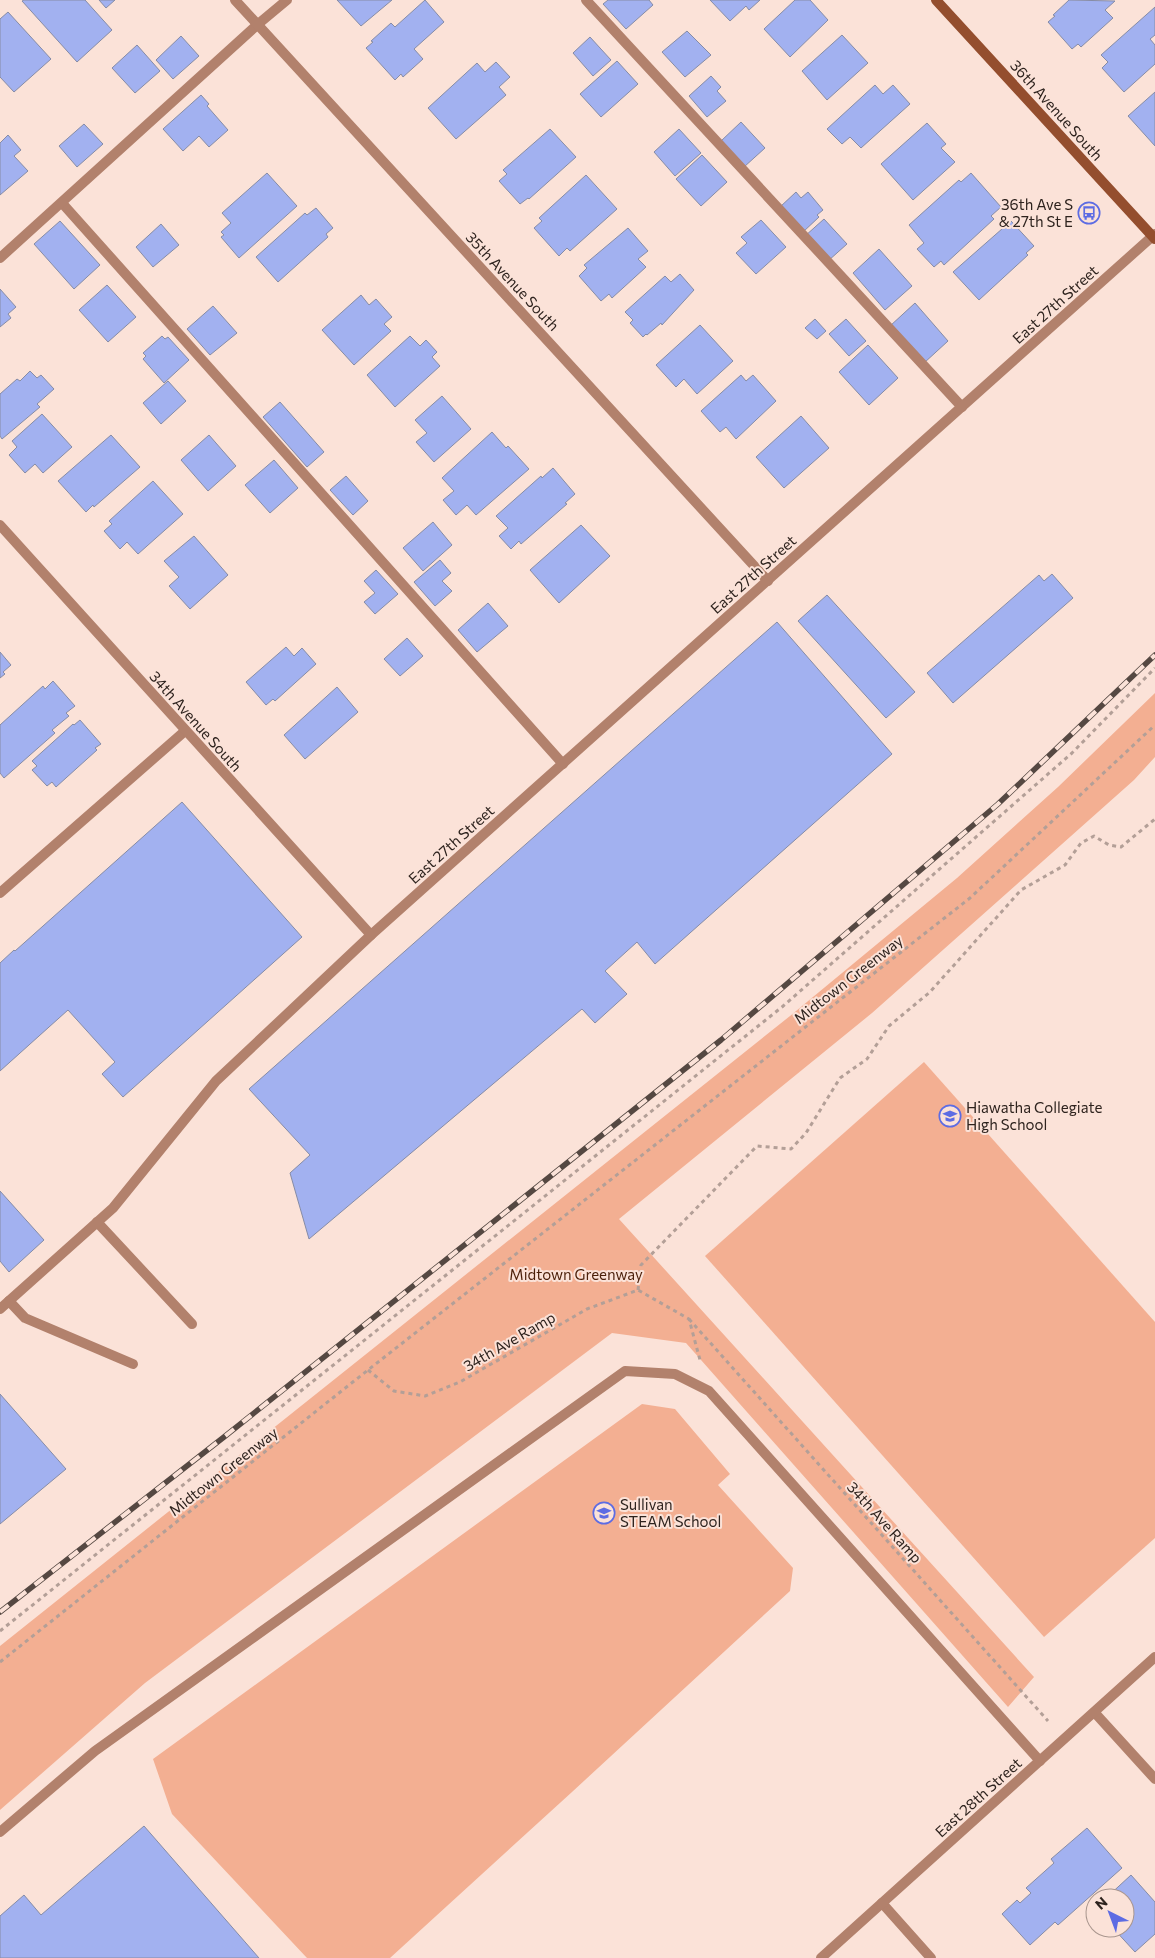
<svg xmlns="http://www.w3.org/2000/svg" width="1155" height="1958" viewBox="0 0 1155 1958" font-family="Commissioner,sans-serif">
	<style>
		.green { fill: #f3af92 }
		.building { fill: #a2b1f0; stroke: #868ca6 }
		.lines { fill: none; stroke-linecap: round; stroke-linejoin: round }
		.path { stroke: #b39f97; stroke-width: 3; stroke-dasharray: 4 4; stroke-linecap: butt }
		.lane { stroke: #b2816c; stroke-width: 10 }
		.street { stroke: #b2816c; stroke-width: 10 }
		.secondary { stroke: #944e2e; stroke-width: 10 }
		.rail-casing { stroke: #554842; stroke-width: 5.5 }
		.rail { stroke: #fbe2d8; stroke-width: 4; stroke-dasharray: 11; stroke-linecap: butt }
		.labels { text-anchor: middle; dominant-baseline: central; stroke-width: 4; stroke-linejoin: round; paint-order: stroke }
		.street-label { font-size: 15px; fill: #2e231e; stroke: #fbe2d8 }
		.poi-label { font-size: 15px; fill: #2e231e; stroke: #fbe2d8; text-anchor: start }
		.park-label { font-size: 15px; fill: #4b1f09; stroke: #fbe2d8 }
	</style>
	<rect width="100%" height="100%" fill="#fbe2d8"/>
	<g class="green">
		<polygon points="1155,693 1155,757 1134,780 872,1013 619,1219 1034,1677 1008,1707 686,1343 612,1333 145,1683 0,1810 0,1646 790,1016 957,878 1058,787"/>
		<polygon points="924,1062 1155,1322 1155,1538 1044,1637 705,1256"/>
		<polygon points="642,1404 675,1409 730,1474 718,1485 793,1568 790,1591 572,1792 390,1958 307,1958 172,1814 153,1759"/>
	</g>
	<g class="building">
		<polygon points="24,0 85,0 112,30 77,62 22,1"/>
		<polygon points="99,0 115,0 106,8"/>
		<polygon points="337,0 392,0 361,26"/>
		<polygon points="425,0 444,22 414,49 423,59 403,77 401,74 395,80 366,48 373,42 371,41 391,23 395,27"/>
		<polygon points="608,0 649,0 653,5 626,29 603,4"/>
		<polygon points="710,0 760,0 749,10 746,6 730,21"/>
		<polygon points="795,0 810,0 828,20 790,57 764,29"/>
		<polygon points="1069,0 1115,1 1105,10 1113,18 1081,47 1078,44 1072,49 1048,22 1055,16 1053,15"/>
		<polygon points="1155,7 1155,35 1150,39 1155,45 1155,64 1124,92 1102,68 1108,62 1101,55"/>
		<polygon points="8,12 51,59 14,92 0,77 0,19"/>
		<polygon points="687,31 711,55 685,77 662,52"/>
		<polygon points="842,35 868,63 827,100 802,71"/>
		<polygon points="181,36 199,56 173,79 156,60"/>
		<polygon points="590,37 611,60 593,76 573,53"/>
		<polygon points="137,45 160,71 135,93 112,68"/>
		<polygon points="617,61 638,84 601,117 580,94"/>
		<polygon points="496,62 510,77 499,87 506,95 456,139 428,108 477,63 485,72"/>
		<polygon points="711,76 721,87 717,91 726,101 707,117 689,96"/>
		<polygon points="875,85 883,94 893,85 910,104 861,148 850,137 842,144 827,129"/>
		<polygon points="1155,92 1155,146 1128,116"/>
		<polygon points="201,95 209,104 207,106 228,130 209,147 199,136 183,151 163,129"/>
		<polygon points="741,122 765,148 744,167 721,141"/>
		<polygon points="927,123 946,144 941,148 955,162 913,200 881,164"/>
		<polygon points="84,124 103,144 77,167 59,146"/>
		<polygon points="550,129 576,157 529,199 528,198 520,204 499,181 507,174 503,170"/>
		<polygon points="679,129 701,153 675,176 654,152"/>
		<polygon points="8,135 21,150 14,156 28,171 0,195 0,143"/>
		<polygon points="702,155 727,182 701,206 676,179"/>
		<polygon points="267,173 297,206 239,258 221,237 224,235 221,232 231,223 222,213"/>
		<polygon points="971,173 1001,207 991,216 994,219 944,265 941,261 934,267 917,249 924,243 909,225 959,180 961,182"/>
		<polygon points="586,175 617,209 570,251 567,248 559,256 534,228 542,221 539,218"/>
		<polygon points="796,192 801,198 808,192 823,210 817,215 819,217 803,232 780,207"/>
		<polygon points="316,208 333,228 326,234 328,237 278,282 256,257 305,213 307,215"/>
		<polygon points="824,219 847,244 828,261 805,236"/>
		<polygon points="761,220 786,247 756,274 736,253 747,243 741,237"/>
		<polygon points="60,221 100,265 74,289 34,244"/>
		<polygon points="1011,221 1034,246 1026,253 1028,255 979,300 953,272"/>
		<polygon points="161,224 179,245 153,267 136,247"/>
		<polygon points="628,228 648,251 638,259 646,267 612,298 609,294 601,301 579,276 587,268 584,265"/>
		<polygon points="879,249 912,286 885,310 853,273"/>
		<polygon points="680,274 694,290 662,325 661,323 647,335 646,334 643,337 630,323 633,320 625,312 665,276 671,282"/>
		<polygon points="107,285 136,317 108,342 79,310"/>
		<polygon points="0,289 16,307 8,314 11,318 0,327"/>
		<polygon points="361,295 369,305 376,299 392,317 384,324 391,331 354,365 322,330"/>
		<polygon points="915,303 948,341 924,363 890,326"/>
		<polygon points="213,306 237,333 210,355 187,329"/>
		<polygon points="815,319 826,331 817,339 805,328"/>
		<polygon points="846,319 866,341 849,356 829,334"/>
		<polygon points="700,325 733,361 697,394 684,379 676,387 656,365"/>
		<polygon points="162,336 165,339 168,337 189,360 164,383 143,359 146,356 143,353"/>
		<polygon points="410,336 420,346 426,340 437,352 432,357 440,366 395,407 367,375"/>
		<polygon points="868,345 898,378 869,405 839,372"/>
		<polygon points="30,371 37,378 41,375 54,389 37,404 40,407 2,439 0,436 0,394 17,379 20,381"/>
		<polygon points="741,375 746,381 753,375 776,401 736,439 726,427 720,432 701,411"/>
		<polygon points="168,381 186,401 161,424 143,403"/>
		<polygon points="442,396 471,429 434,462 416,442 427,433 415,420"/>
		<polygon points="280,402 324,452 307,467 263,417"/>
		<polygon points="42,414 72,447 43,473 35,464 25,473 9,455 17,447 12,441"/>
		<polygon points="801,416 829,448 784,488 756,457"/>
		<polygon points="492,432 506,448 508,446 529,469 476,515 467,505 456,515 443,500 454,491 442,478"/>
		<polygon points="111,435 140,467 94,507 93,505 86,512 58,481"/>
		<polygon points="209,435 236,466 208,491 181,460"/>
		<polygon points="274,460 298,488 270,513 245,485"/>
		<polygon points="553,468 575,494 565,503 567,504 521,544 519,541 511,549 499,536 508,528 496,516 541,476 542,478"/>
		<polygon points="346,476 368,501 353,515 330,490"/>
		<polygon points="153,481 183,514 138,554 127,542 120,549 104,531 112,524 109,521"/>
		<polygon points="433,522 452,545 423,571 403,548"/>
		<polygon points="581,525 610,556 559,603 530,570"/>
		<polygon points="194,536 228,575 190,609 169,586 179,577 164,561"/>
		<polygon points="440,560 451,573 442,581 452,591 435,606 414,582"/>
		<polygon points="376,570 398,594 375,614 364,602 375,593 364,581"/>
		<polygon points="1052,574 1073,598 953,703 927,673 1039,575 1044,581"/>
		<polygon points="827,595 915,692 886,718 798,621"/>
		<polygon points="488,603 508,626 477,652 458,630"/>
		<polygon points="777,622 892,754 655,964 637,942 605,971 627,994 595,1023 582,1009 309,1239 290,1173 310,1155 249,1089"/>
		<polygon points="407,638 423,656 400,676 384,659"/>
		<polygon points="286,647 294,656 302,648 316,664 275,701 273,699 266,705 246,682"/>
		<polygon points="0,652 11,665 3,672 5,674 0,678"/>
		<polygon points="53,681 75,706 66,713 69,716 52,730 55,733 4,778 0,773 0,725 43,686 45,689"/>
		<polygon points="337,687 358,712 305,759 284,735"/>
		<polygon points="80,720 101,744 95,748 97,750 56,787 52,782 47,786 32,770 37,766 32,761 73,724 74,725"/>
		<polygon points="182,802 302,937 123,1097 102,1074 115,1062 68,1010 0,1071 0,963 14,950 15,951"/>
		<polygon points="0,1191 44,1240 9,1272 0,1261"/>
		<polygon points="0,1394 66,1469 0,1524"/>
		<polygon points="144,1826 259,1958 0,1958 0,1916 24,1895 41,1915"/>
		<polygon points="1087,1828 1122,1868 1058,1925 1055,1922 1030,1945 1002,1914 1017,1900 1020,1903 1031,1893 1026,1888 1054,1863 1051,1859"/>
		<polygon points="1131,1875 1155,1902 1155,1934 1135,1952 1113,1928 1125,1928 1125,1898 1106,1898"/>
	</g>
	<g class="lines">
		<g class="path">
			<polyline points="638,1290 641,1265 757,1146 791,1149 806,1133 840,1078 867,1059 889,1026 930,992 1021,890 1065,865 1081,843 1094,836 1109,845 1121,847 1155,819"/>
			<polyline points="689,1319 1048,1721"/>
			<polyline points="368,1370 394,1391 425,1396 460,1382 587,1309 638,1290 689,1319 700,1360"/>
			<polyline points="0,1631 782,1007 1072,753 1155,668"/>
			<polyline points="0,1662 368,1370 970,898 1155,725"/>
		</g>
		<g class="lane">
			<polyline points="586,0 962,407"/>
			<polyline points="62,203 563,764"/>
			<polyline points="0,258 257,25 287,0"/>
			<polyline points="0,893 185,731"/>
			<polyline points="97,1222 192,1324"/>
			<polyline points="9,1301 25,1318 133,1364"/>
			<polyline points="0,1309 113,1208 216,1081 371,935"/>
			<polyline points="0,1832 95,1751 625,1371 675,1374 709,1391 1040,1761"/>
			<polyline points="882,1903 931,1958"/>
		</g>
		<g class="street">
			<polyline points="235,0 768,581"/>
			<polyline points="0,525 371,935 1155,234"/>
			<polyline points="1095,1713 1155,1779"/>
			<polyline points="821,1958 1155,1657"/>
		</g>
		<polyline class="secondary" points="936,0 1155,239"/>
		<g class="rail-casing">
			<polyline id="rail" points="0,1612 224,1437 721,1040 998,804 1155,655"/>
		</g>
		<use href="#rail" class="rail"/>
	</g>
	<defs>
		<g id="bus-ring" transform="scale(1.125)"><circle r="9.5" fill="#fbe2d8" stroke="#5d6ce3" stroke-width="1.5"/><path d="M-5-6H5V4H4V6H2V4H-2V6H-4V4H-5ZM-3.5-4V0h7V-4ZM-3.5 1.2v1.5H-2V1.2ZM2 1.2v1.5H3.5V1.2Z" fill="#5d6ce3"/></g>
		<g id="school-ring" transform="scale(1.125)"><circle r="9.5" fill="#fbe2d8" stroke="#5d6ce3" stroke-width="1.5"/><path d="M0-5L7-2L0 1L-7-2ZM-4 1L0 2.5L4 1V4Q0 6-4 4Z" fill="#5d6ce3"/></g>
	</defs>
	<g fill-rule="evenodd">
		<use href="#bus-ring" x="1089" y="213"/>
		<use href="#school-ring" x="950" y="1116"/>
		<use href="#school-ring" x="604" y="1513"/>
	</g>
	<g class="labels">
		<g class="street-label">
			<text transform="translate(1057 110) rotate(48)">36th Avenue South</text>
			<text transform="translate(513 281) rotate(47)">35th Avenue South</text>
			<text transform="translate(1055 304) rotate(-42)">East 27th Street</text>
			<text transform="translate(753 574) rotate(-42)">East 27th Street</text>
			<text transform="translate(196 721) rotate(48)">34th Avenue South</text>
			<text transform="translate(451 844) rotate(-42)">East 27th Street</text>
			<text transform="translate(848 979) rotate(-38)">Midtown Greenway</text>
			<text transform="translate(509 1341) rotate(-30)">34th Ave Ramp</text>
			<text transform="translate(223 1471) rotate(-38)">Midtown Greenway</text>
			<text transform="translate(885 1522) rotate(48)">34th Ave Ramp</text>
			<text transform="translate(978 1797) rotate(-42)">East 28th Street</text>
		</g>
		<g class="poi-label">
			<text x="1073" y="204" text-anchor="end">36th Ave S<tspan x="1073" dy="17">&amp; 27th St E</tspan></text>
			<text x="966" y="1107">Hiawatha Collegiate<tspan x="966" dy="17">High School</tspan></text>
			<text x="620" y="1504">Sullivan<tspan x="620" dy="17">STEAM School</tspan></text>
		</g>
		<g class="park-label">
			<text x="576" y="1274">Midtown Greenway</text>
		</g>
	</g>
	<g transform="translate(1110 1913) rotate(318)"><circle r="24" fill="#fbe2d8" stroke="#a9968e"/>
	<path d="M0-4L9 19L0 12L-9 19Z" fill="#5d6ce3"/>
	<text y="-8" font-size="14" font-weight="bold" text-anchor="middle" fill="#2e231e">N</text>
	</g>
</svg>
